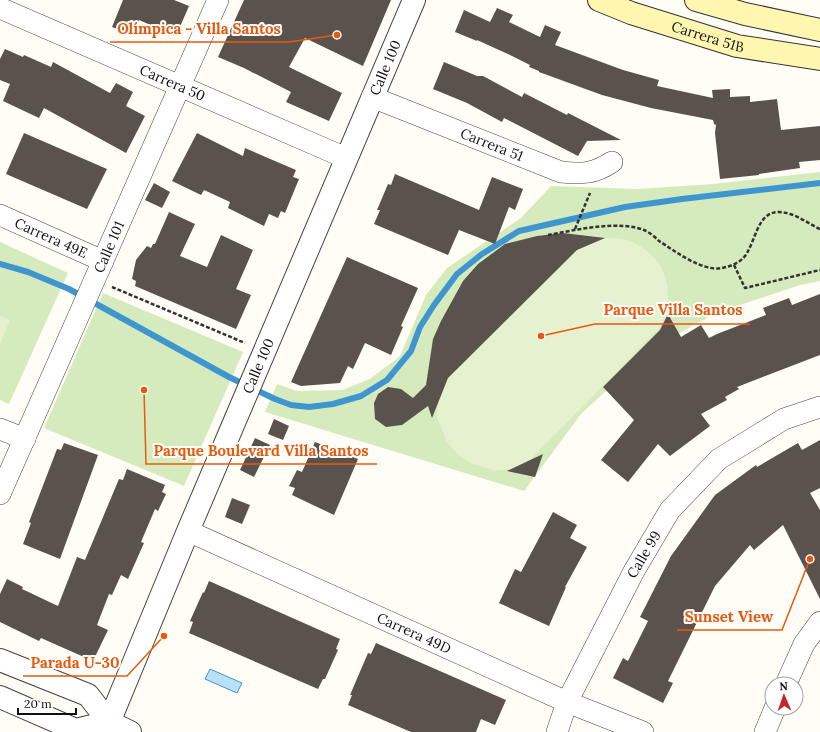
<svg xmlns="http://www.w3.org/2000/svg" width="820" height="732" viewBox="0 0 820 732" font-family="Lora,serif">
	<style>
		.green { fill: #d5ebbd }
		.pitch { fill: #e6f2cf }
		.water { fill: #b9e0f7; stroke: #3f96cf }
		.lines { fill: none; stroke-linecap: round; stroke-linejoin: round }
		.stream { stroke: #3f96cf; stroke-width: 6 }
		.building { fill: #5a524d }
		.minor-casing { stroke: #444; stroke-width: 22 }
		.tertiary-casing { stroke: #444; stroke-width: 24 }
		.secondary-casing { stroke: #333; stroke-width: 24 }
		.path { stroke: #333; stroke-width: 2.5; stroke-dasharray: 4 2; stroke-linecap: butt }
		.minor { stroke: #fff; stroke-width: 21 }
		.tertiary { stroke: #fff; stroke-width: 22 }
		.secondary { stroke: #fff6b0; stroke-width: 22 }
		.labels { text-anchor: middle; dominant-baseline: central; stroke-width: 4; stroke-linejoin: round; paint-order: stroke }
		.street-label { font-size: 14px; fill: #111; stroke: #fff }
		.leader { fill: none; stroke: #e8590c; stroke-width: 1.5 }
		.callout-dot { fill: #e8590c; stroke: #fff; stroke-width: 1.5 }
		.callout-label { font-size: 15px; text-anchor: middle; font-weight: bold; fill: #e8590c; stroke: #fff; stroke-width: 4; stroke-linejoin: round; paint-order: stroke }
	</style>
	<rect width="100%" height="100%" fill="#fffdf5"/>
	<g class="green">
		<polygon points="820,172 820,281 800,285 716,313 652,348 581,414 524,491 265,412 277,384 297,391 342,390 370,379 400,356 426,295 447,268 521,218 551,186 638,189 713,184"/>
		<polygon points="0,242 68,273 9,404 0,400"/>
		<polygon points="103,293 243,352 184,486 44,428"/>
	</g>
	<g class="pitch">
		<path d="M606,238c5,0 11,0 16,1 8,1 16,5 22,10 27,19 30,52 15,80l-128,130 -20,10 -18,1 -20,-6 -15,-9 -11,-13 -10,-24 1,-18 10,-23 129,-128 15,-7z"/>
		<polygon points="0,316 10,320 0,344"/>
	</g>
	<polygon class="water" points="210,669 242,683 237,693 205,679"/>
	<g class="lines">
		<polyline class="stream" points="0,264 28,272 69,289 229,377 275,399 291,405 309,407 333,404 361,396 387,380 411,351 420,327 434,305 457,274 482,254 519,231 625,207 682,199 820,183"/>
	</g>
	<g class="building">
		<polygon points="123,0 174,0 189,6 176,36 139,20 133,36 112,27"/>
		<polygon points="244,0 391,0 363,66 305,38 289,67 342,93 329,121 286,102 291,92 244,68 218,57"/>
		<polygon points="497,8 513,15 509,22 540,37 545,25 561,32 555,45 623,70 659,80 657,86 713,98 712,90 730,89 730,97 750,96 750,102 777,99 781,130 820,126 820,160 799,162 800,168 759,174 759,175 720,179 715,133 716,125 714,124 713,120 651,108 602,95 539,72 539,71 529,67 530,65 510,55 477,40 477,41 455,32 464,10 490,22"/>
		<polygon points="5,49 23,57 24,55 51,67 53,62 110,93 116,83 133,92 126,106 145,116 126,153 44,108 39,118 3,101 10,84 0,80 0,59"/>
		<polygon points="444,62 477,76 483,76 522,97 524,93 567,115 568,113 621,140 587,141 578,156 504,118 502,122 467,103 433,89"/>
		<polygon points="24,133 107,169 87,209 6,174"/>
		<polygon points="197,133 243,156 245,148 296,170 293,177 299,179 285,213 281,211 278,218 269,214 264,226 228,208 230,202 204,190 201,195 172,181"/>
		<polygon points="395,174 479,210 492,177 523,189 515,210 509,207 495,244 459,230 448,255 374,224 380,210 377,210 388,184 391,185"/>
		<polygon points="154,183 170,192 162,208 145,200"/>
		<polygon points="169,212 195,224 180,256 207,267 221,235 253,250 236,289 251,295 236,329 135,286 136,281 132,279 136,260 147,246 151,248 153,244 155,244"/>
		<polygon points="563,233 605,238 577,250 448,378 432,418 428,406 402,425 386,427 375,419 374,403 378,394 388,387 401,389 413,398 426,385 433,339 441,321 463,281 478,264 505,244 537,236"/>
		<polygon points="347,257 418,288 401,326 403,327 391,355 365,343 353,369 348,366 340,383 301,386 291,382"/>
		<polygon points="820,294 820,355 737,387 739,389 725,397 727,400 701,414 710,426 670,456 658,444 628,482 601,460 634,420 603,387 660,330 668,314 681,337 701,325 709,338 717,334 766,315 763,308 789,298 792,305"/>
		<polygon points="274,419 289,426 283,440 268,434"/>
		<polygon points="255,438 270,445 254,477 240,470"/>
		<polygon points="820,440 820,488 810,493 820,510 820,599 783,525 754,550 750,545 715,586 668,681 673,683 663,703 613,678 623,658 628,661 648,621 640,617 671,556 715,495 756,465 757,467 798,443 802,450"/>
		<polygon points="315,442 358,459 334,515 292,495 295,488 289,486 297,470 302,472"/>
		<polygon points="64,443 98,455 60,559 23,544 31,523 29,522 57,449 61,450"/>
		<polygon points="543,454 535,477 507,471"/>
		<polygon points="127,469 165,485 162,492 166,494 158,511 155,509 141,542 144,543 128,579 121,575 112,595 109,594 97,625 108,630 93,661 41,638 39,641 0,622 0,594 7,579 23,587 22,589 58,606 77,557 85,560 119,479 123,480"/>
		<polygon points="232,498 250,505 242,524 225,517"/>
		<polygon points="553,512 577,525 570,538 587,547 565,587 566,587 549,626 499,603 515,569 521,572"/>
		<polygon points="209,581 340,639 336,649 338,650 333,661 325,679 323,679 318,689 189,633 193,622 190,621 203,592 204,593"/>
		<polygon points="376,643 506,700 495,725 481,719 476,732 411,732 348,705 352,695 350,695 368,653 371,654"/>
	</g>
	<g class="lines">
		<g class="minor-casing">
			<g id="minor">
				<path id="s1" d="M0,8l346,150"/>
				<path id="s2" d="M372,97l189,75c21,2 33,2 51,-10"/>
				<path id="s3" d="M0,215l103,46"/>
				<polyline points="0,429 25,439"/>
				<path id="s4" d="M0,494l218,-494"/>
				<path id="s5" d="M188,531l379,171 76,30"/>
				<polyline points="786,684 804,644 820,622"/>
				<path id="s6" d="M557,732l10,-30 67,-131 36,-61 49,-51 65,-40 36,-12"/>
				<polyline points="765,732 775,708"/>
			</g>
		</g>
		<g class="tertiary-casing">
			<g id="tertiary">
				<polyline points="0,660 88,695 109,722 130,732"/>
				<polyline points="0,697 76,730 109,722"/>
				<path id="s7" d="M105,732l83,-201 226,-531"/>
			</g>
		</g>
		<g class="secondary-casing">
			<g id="secondary">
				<path id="s8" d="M599,0l32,13 106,33 83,13"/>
				<polyline points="696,0 745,14 820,30"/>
			</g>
		</g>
		<g class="path">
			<polyline points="575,229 590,193"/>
			<path d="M548,235c27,-5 70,-15 96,-5 5,2 11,7 15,11 16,10 43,31 63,27 10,-2 20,-6 25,-15 11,-19 12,-49 43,-39 10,3 21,11 30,15"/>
			<polyline points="734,265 745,288 820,270"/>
			<polyline points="112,287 245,343"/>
		</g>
		<use href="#minor" class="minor"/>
		<use href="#tertiary" class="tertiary"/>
		<use href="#secondary" class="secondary"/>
	</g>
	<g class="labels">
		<g class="street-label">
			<text stroke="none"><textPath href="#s8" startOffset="115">Carrera 51B</textPath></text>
			<text stroke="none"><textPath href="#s7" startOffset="721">Calle 100</textPath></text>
			<text stroke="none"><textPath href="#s1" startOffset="188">Carrera 50</textPath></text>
			<text stroke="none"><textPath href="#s2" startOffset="129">Carrera 51</textPath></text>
			<text stroke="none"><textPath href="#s3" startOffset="56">Carrera 49E</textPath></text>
			<text stroke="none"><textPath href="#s4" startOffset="270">Calle 101</textPath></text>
			<text stroke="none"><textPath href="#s7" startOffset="397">Calle 100</textPath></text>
			<text stroke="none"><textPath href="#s6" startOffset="198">Calle 99</textPath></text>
			<text stroke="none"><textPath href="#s5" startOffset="248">Carrera 49D</textPath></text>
		</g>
	</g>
	<path class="leader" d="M337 35L289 42H110M541 336L595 324H750M144 390L146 464H377M810 559L782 630H677M164 636L127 676H23"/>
	<g class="callout-dot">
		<circle cx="337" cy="35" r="4"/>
		<circle cx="541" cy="336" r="4"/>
		<circle cx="144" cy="390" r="4"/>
		<circle cx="810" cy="559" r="4"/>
		<circle cx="164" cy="636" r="4"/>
	</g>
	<g class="callout-label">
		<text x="199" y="34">Olímpica - Villa Santos</text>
		<text x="673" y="315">Parque Villa Santos</text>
		<text x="261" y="456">Parque Boulevard Villa Santos</text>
		<text x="729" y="622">Sunset View</text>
		<text x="75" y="668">Parada U-30</text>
	</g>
	<g transform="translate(784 696) rotate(358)"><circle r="19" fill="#ffffff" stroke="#a0a0a0"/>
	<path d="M0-3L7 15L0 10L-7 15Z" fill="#c4262e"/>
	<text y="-6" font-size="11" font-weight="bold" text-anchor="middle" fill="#111111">N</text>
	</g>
	<path d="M18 708v6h58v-6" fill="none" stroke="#111111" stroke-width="2"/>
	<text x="24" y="708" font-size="12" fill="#111111" stroke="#ffffff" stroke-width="3" paint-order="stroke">20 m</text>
</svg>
